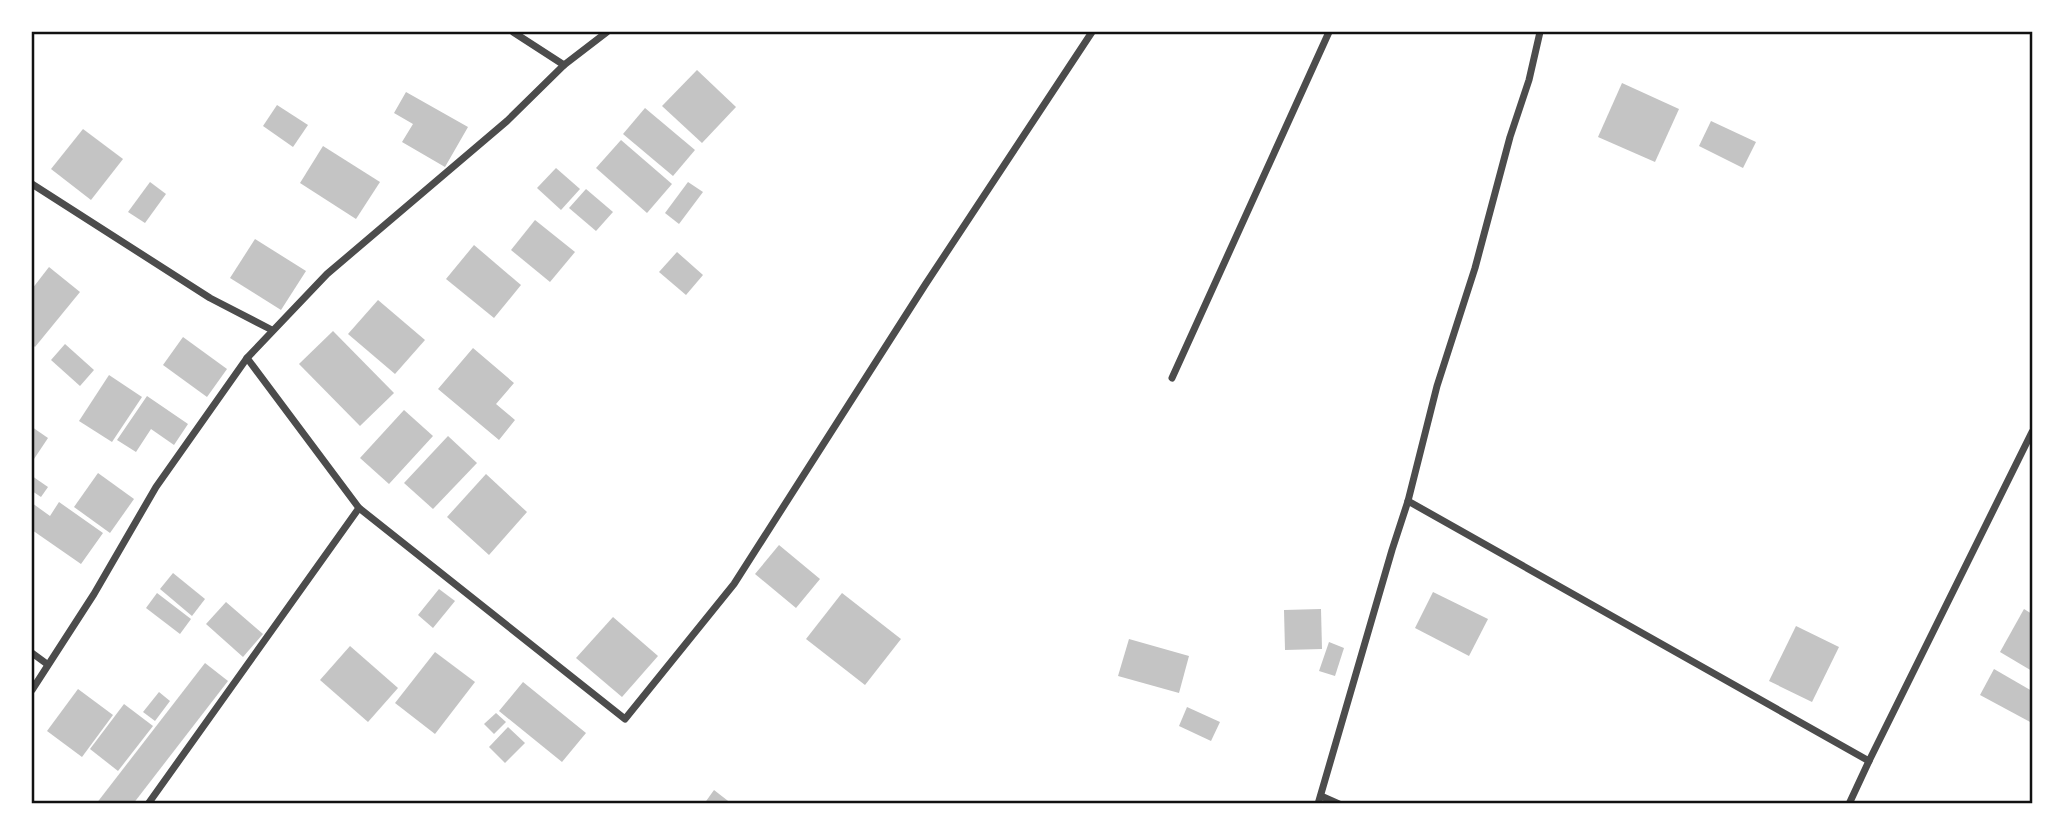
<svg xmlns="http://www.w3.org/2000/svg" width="2064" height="835" viewBox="0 0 2064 835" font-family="'Varela Round',sans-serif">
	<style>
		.building { fill: #c4c4c4 }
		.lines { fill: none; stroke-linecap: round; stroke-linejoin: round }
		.minor { stroke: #4c4c4c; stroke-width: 7 }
		.neatline { fill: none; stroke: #111; stroke-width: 2.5 }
	</style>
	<rect width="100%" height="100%" fill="#fff"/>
	<g class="building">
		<polygon points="697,70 736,107 702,143 662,106"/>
		<polygon points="1622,83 1679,109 1655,162 1598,137"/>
		<polygon points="406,92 468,127 445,167 402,142 413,124 394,113"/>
		<polygon points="277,105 308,125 293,147 263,126"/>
		<polygon points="645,108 695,150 673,176 623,134"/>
		<polygon points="1711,121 1756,142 1743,168 1699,146"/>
		<polygon points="83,129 123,159 91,200 51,169"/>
		<polygon points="621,140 672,184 647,213 596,168"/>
		<polygon points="323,146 380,182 356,219 300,183"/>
		<polygon points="556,168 580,189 561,210 537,188"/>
		<polygon points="150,182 166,194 145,223 128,212"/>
		<polygon points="688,182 703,192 679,224 665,213"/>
		<polygon points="586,189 613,212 596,231 569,208"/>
		<polygon points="535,220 575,252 550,282 511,250"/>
		<polygon points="255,239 306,271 281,310 230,278"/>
		<polygon points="474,245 521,285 494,318 446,279"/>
		<polygon points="677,252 703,275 686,295 659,272"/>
		<polygon points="49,267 80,292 35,347 32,344 32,289"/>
		<polygon points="378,300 425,340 395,374 348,334"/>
		<polygon points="333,331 394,393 360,426 299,364"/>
		<polygon points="183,337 227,369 207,397 163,365"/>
		<polygon points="65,344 94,370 80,386 51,360"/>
		<polygon points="473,348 514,383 496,404 515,420 499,440 438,389"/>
		<polygon points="109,375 142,397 112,442 79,421"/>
		<polygon points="147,396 188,424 174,445 151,429 136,452 117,440"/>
		<polygon points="404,410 433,436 389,484 360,458"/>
		<polygon points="32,427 48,438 32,462"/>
		<polygon points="448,436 477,463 433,509 404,483"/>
		<polygon points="98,473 134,499 110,533 74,507"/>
		<polygon points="486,474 527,512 489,555 447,517"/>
		<polygon points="32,476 48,487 41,497 32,491"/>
		<polygon points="59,502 103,533 81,564 32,530 32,503 50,516"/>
		<polygon points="779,545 820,579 796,608 755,574"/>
		<polygon points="173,573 205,599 192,616 160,589"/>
		<polygon points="439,589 455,601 433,628 418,615"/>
		<polygon points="1433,592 1488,619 1469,656 1415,628"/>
		<polygon points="157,593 191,619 180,634 146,608"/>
		<polygon points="842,593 901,639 865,685 806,639"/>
		<polygon points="226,602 263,634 243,657 206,624"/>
		<polygon points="1321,609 1322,649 1285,650 1284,610"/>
		<polygon points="2024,609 2032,614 2032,671 2000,652"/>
		<polygon points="613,617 658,656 622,697 576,658"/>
		<polygon points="1796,626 1839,647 1812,702 1769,681"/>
		<polygon points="1129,639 1189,656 1179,693 1118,676"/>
		<polygon points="1329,642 1344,648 1335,676 1319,671"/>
		<polygon points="350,646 398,688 368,722 320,680"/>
		<polygon points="435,652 475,682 435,734 395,703"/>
		<polygon points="205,663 228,681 133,804 96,804"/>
		<polygon points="1994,669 2032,691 2032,723 1980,695"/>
		<polygon points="523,682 586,733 562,762 499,711"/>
		<polygon points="78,689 113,715 82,757 47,731"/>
		<polygon points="159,692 170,701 155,721 143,712"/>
		<polygon points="124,704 153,726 118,771 90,749"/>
		<polygon points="1187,707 1220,722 1211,741 1179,726"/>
		<polygon points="496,713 506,722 494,734 484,724"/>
		<polygon points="508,727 525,743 505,763 489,747"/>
		<polygon points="714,790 732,804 704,804"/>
	</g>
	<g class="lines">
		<g class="minor">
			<polyline points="513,32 564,65"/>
			<polyline points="32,184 210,298 272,330"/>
			<polyline points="247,358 359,508 625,719 734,584 925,285 1092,32"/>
			<polyline points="1172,378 1329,32"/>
			<polyline points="1408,501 1869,761 2032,432"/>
			<polyline points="32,653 47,664"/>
			<polyline points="32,690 94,594 156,487 247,358 327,274 507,121 564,65 607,32"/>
			<polyline points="1321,796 1339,804"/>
			<polyline points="148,804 359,508"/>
			<polyline points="1318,804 1392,550 1408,501 1437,386 1475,268 1510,137 1529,80 1540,32"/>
			<polyline points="1849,804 1869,761"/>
		</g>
	</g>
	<rect width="2064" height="835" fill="none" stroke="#ffffff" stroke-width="66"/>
	<rect x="33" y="33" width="1998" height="769" class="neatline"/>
</svg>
